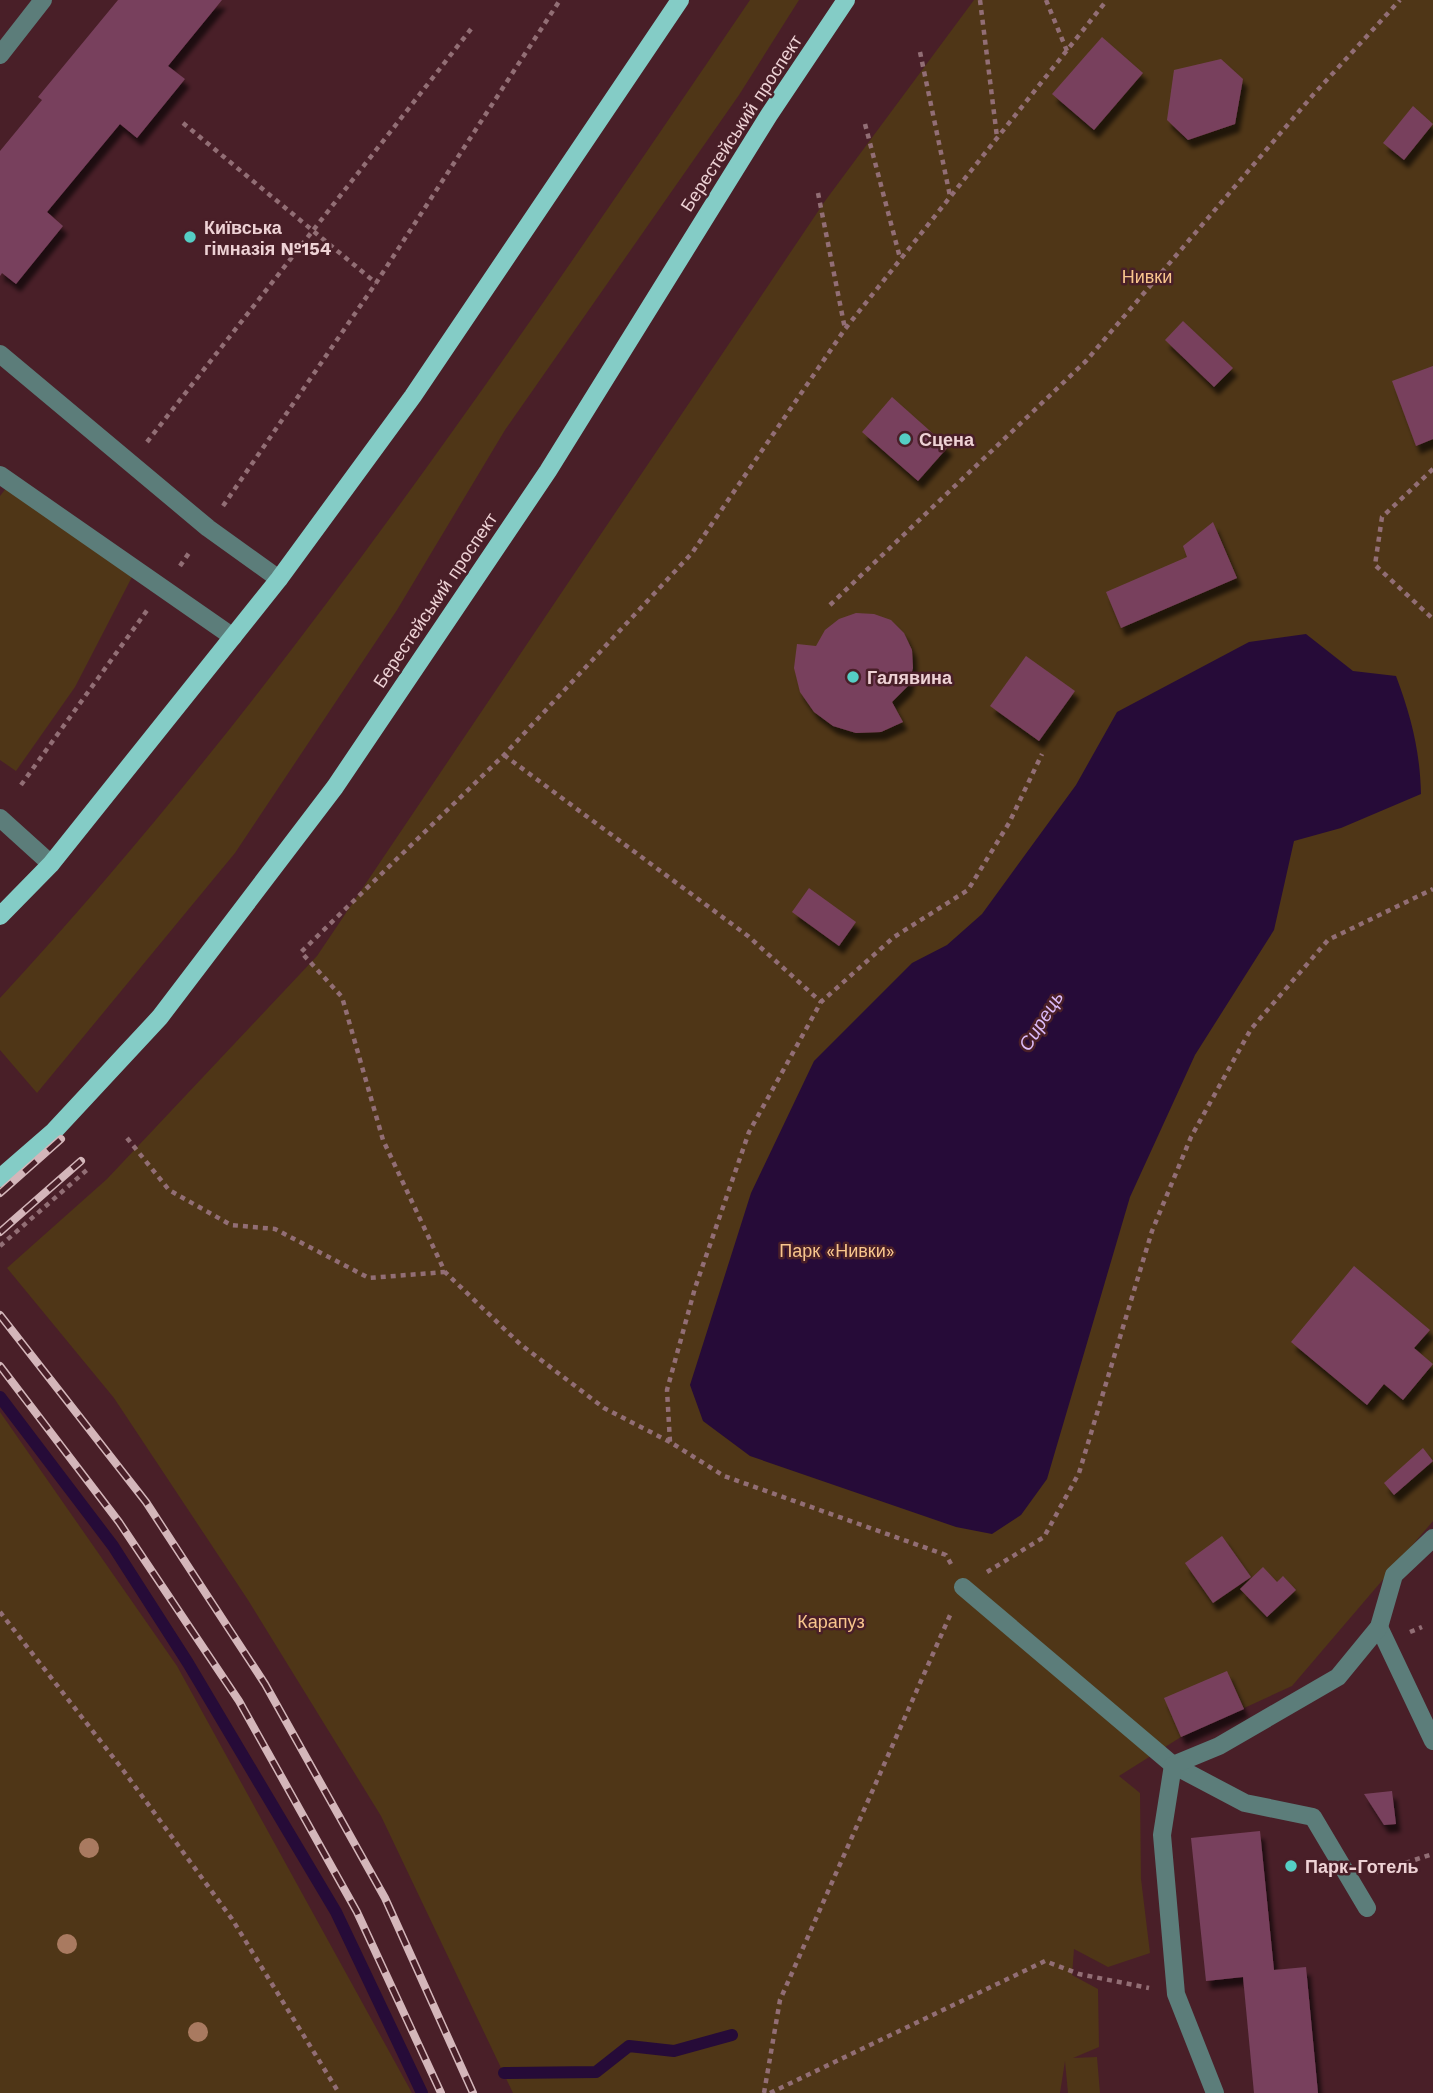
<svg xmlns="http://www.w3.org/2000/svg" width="1433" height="2093" viewBox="0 0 1433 2093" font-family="'Work Sans',sans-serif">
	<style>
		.green { fill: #4f3617 }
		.water { fill: #260b38 }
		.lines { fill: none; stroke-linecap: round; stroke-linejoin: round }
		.stream { stroke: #260b38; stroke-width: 12 }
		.building { fill: #78415d; filter: url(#shadow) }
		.path { stroke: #926e75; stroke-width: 4.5; stroke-dasharray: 5 5; stroke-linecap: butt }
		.minor { stroke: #5c7d7a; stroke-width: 18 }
		.major { stroke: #84ccc6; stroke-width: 18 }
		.rail-casing { stroke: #d4b6ba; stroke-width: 8 }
		.rail { stroke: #491f28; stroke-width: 5; stroke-dasharray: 16; stroke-linecap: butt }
		.tree { fill: #a97a60 }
		.poi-dot { fill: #55cec5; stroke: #491f28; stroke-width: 2.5 }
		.labels { text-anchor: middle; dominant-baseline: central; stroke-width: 5; stroke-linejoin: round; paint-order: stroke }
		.street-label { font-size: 18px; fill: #eed2d5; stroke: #491f28 }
		.poi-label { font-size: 18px; font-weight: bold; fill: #eed2d5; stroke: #491f28; text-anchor: start }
		.park-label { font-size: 18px; fill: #f8c58d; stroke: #491f28 }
		.water-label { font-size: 19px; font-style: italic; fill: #dcbbf9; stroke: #491f28 }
	</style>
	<defs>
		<filter id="shadow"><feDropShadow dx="4.5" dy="8" stdDeviation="2" flood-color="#0009"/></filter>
	</defs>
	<rect width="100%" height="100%" fill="#491f28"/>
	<g class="green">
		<path d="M750,0h49l-60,95 -234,335 -108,180 -162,243 -198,240 -37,-43v-52c283,-306 516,-654 750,-998z"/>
		<polygon points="974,0 1433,0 1433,1521 1292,1686 1181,1737 1119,1776 1140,1793 1141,1879 1150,1953 1108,1967 1074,1949 1072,1975 1098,1989 1099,2047 1073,2058 1097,2057 1100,2093 1068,2093 1065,2061 1060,2093 513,2093 381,1816 248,1600 114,1398 7,1268 107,1179 317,956 825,201"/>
		<polygon points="7,487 133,575 75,687 16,771 0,760 0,496"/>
		<polygon points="0,1412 177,1666 412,2093 0,2093"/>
	</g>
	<path class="water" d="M1306,634l47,37 43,5c15,40 24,75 25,118l-80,34 -47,13 -20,89 -79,125 -65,142 -83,282 -26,36 -29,19 -36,-7 -206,-71 -47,-35 -13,-36 61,-192 63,-132 98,-98 35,-18 35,-31 94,-129 41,-73 132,-70z"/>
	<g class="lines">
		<g class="stream">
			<polyline points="0,1397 113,1546 188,1663 336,1912 422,2093"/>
			<polyline points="504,2073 596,2072 629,2046 674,2051 732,2035"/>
		</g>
	</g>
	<g class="building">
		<polygon points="118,0 222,0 168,66 185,79 137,138 120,124 47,212 63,226 16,284 2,273 0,276 0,151 42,100 38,97"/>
		<polygon points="1102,37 1143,73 1094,130 1052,94"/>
		<polygon points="1221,59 1243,79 1235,124 1188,140 1167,120 1174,70"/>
		<polygon points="1413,106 1433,124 1404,160 1383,143"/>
		<polygon points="1183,321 1233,368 1214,387 1165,340"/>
		<polygon points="1433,366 1433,439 1416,446 1392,381"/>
		<polygon points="892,397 948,447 918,481 862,432"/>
		<polygon points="1213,522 1237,578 1121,628 1106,592 1187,557 1183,546"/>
		<polygon points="856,613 874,614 891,620 904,633 912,650 913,668 908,686 892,702 903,722 881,732 856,733 833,726 814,712 800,692 794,668 797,644 816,646 825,630 839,619"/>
		<polygon points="1026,656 1075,691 1039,741 990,706"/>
		<polygon points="809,888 856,922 839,946 792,912"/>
		<polygon points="1354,1266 1430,1330 1414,1348 1433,1364 1403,1400 1384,1384 1367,1405 1291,1342"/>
		<polygon points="1423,1448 1433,1461 1394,1495 1384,1483"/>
		<polygon points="1222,1536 1251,1577 1213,1603 1185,1563"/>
		<polygon points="1263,1567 1277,1582 1283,1576 1296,1590 1267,1617 1240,1589"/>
		<polygon points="1227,1671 1244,1709 1181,1737 1164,1698"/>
		<polygon points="1392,1791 1396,1824 1384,1825 1364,1794"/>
		<polygon points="1260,1831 1274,1970 1306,1967 1318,2093 1254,2093 1243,1977 1206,1981 1191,1838"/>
	</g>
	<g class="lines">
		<g class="path">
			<polyline points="980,0 997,137"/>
			<polyline points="1046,0 1067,51"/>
			<polyline points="920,52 950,196"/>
			<polyline points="183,123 376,283"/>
			<polyline points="865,124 900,258"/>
			<polyline points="818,193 845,329"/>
			<polyline points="147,442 471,29"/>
			<polyline points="1433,469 1382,517 1375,565 1433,619"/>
			<polyline points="223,506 376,283 560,0"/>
			<polyline points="180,566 191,550"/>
			<polyline points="830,605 1086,361 1313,95 1400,0"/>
			<polyline points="504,755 748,936 821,1002"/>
			<polyline points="21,785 148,609"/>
			<polyline points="127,1138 169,1190 231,1225 275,1229 369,1278 445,1272"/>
			<polyline points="0,1246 88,1169"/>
			<polyline points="670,1442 604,1408 520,1344 445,1272 383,1140 342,997 301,952 504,755 692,553 845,329 1107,0"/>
			<polyline points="951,1564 946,1555 724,1476 670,1442 667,1390 695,1288 749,1132 821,1002 894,937 968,890 1009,823 1042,754"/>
			<polyline points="987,1572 1044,1537 1079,1473 1152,1231 1191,1137 1251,1029 1328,940 1433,889"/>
			<polyline points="0,1612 123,1770 232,1919 339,2093"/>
			<polyline points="1410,1632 1422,1627"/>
			<polyline points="1377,1872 1433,1854"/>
			<polyline points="764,2093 780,2000 951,1613"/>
			<polyline points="770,2093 1045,1961 1079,1974 1149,1988"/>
		</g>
		<g class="minor">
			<polyline points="0,55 43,0"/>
			<polyline points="0,354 208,528 279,579"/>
			<polyline points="0,475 233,637"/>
			<polyline points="0,818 51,864"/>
			<polyline points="963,1587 1173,1765 1245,1803 1313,1817 1367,1908"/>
			<polyline points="1379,1627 1433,1741"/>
			<polyline points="1215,2093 1176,1994 1162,1835 1173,1765 1219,1746 1338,1677 1379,1627 1394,1575 1433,1538"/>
		</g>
		<g class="major">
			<polyline points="0,916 51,864 279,579 413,396 680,0"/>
			<polyline points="0,1178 54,1131 160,1017 335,787 548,471 769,115 846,0"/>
		</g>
		<g class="rail-casing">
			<g id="rail">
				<polyline points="0,1193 61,1139"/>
				<polyline points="0,1232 81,1161"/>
				<polyline points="0,1315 146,1502 265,1684 385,1898 473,2093"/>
				<polyline points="0,1366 119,1522 239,1701 357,1912 441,2093"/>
			</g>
		</g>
		<use href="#rail" class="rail"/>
	</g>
	<g class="tree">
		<circle cx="89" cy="1848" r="10"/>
		<circle cx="67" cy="1944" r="10"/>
		<circle cx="198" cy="2032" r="10"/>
	</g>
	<g class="poi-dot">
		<circle cx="190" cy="237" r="7"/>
		<circle cx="905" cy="439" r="7"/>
		<circle cx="853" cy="677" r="7"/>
		<circle cx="1291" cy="1866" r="7"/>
	</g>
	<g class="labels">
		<g class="street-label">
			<text transform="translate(741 123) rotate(-57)">Берестейський проспект</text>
			<text transform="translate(435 600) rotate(-56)">Берестейський проспект</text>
		</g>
		<g class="poi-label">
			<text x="204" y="227">Київська<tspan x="204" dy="21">гімназія №154</tspan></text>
			<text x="919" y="439">Сцена</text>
			<text x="867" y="677">Галявина</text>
			<text x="1305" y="1866">Парк-Готель</text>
		</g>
		<g class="park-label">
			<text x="1147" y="276">Нивки</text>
			<text x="837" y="1250">Парк «Нивки»</text>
			<text x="831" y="1621">Карапуз</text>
		</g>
		<g class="water-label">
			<text transform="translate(1041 1021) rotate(-58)">Сирець</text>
		</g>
	</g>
</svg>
